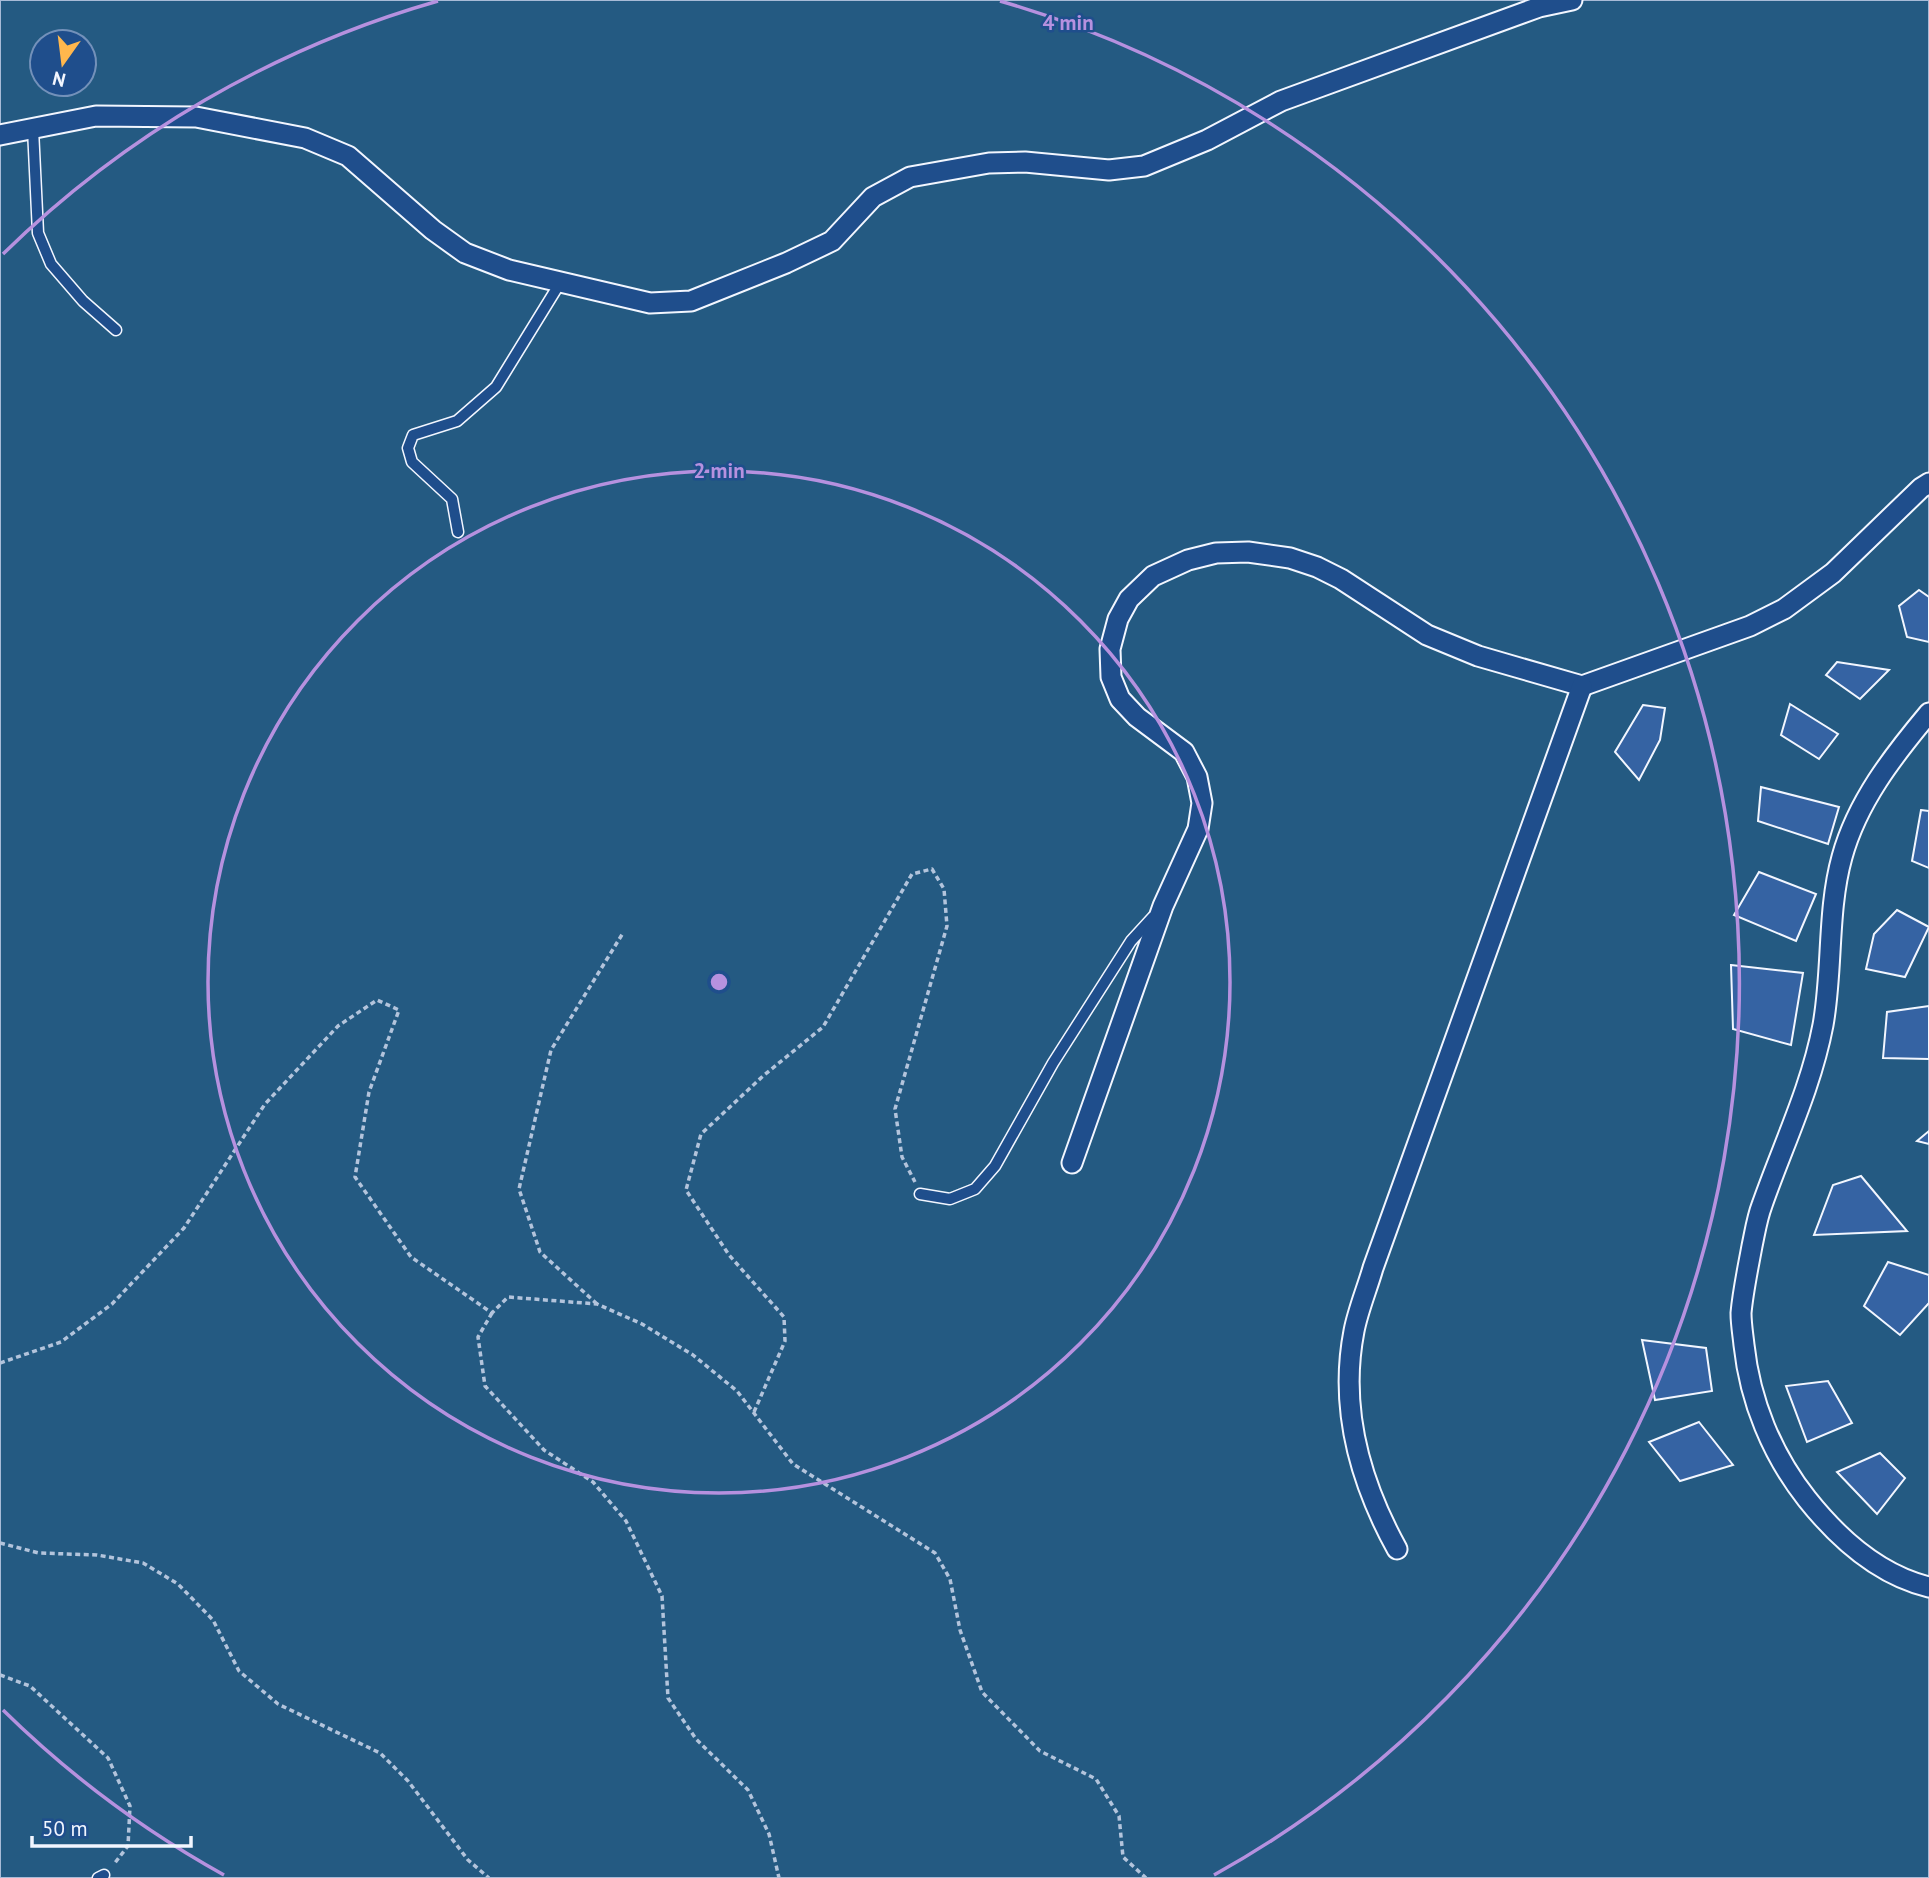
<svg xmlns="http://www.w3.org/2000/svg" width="1929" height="1878" viewBox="0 0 1929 1878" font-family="'PT Sans',sans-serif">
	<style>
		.green { fill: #245a82; stroke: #a8bbd7; stroke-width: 2; fill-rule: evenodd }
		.building { fill: #3563a3; stroke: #f2f6ff; stroke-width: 2 }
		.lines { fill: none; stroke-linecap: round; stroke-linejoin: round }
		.lane-casing { stroke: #f2f6ff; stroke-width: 13 }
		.street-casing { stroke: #f2f6ff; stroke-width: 23 }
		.path { stroke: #b3c4dc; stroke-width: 3.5; stroke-dasharray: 5 3.5; stroke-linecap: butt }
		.lane { stroke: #1f4e8c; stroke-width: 10 }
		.street { stroke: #1f4e8c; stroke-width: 19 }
		.ring { fill: none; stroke: #b691df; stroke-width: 3.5 }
		.centre { fill: #b691df; stroke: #1f4e8c; stroke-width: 3.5 }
		.ring-label { font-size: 21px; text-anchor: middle; font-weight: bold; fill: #b691df; stroke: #1f4e8c; stroke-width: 5; stroke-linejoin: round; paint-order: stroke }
	</style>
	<rect width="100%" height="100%" fill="#1f4e8c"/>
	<path class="green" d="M0,0h1929v1878h-1929zM42,42h42v42h-42z"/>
	<g class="building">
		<polygon points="1919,590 1929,597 1929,642 1907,637 1899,606"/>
		<polygon points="1837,662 1889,670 1860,699 1826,675"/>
		<polygon points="1790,704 1838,734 1819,759 1781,735"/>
		<polygon points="1643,705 1665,708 1660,740 1639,780 1615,752"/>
		<polygon points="1761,787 1839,807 1828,844 1758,821"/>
		<polygon points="1921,810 1929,811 1929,868 1912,861"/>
		<polygon points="1759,872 1816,894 1796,941 1734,915"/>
		<polygon points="1897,910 1929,927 1905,977 1866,969 1874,934"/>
		<polygon points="1731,965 1803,973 1791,1045 1733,1029"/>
		<polygon points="1929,1006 1929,1059 1883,1058 1887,1012"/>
		<polygon points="1929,1131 1929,1144 1917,1141"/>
		<polygon points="1861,1176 1907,1231 1814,1235 1833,1185"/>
		<polygon points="1888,1262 1929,1275 1929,1303 1900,1335 1864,1306"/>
		<polygon points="1642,1340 1706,1348 1712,1391 1655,1400"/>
		<polygon points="1828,1381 1852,1423 1807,1442 1786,1386"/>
		<polygon points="1699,1422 1733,1465 1680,1481 1649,1442"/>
		<polygon points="1880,1453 1905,1478 1877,1514 1837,1472"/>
	</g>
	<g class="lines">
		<g class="lane-casing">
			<g id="lane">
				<polyline points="33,129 38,233 51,264 83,301 116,330"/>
				<polyline points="458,532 452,499 412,462 408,448 413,435 457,421 496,387 560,283"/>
				<polyline points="920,1194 950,1199 975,1189 995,1166 1053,1063 1131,941 1153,917"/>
				<polyline points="98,1878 104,1875"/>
			</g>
		</g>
		<g class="street-casing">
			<g id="street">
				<polyline points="0,135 96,116 196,117 305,138 348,156 433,230 465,253 509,270 650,303 691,301 786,263 832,241 873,197 910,177 989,163 1025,162 1109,170 1144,166 1207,140 1281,101 1539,7 1572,0"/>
				<path d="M1929,713c-36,43 -72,89 -87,144 -15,54 -9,113 -19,168 -12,63 -40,120 -61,180 -5,13 -7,27 -10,41 -4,22 -9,45 -11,67 0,11 2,22 3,32 6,56 28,110 63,154 31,39 72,76 122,88"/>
				<polyline points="1072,1163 1163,906 1198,829 1202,803 1197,777 1184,752 1137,717 1120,699 1111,677 1110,649 1118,619 1129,599 1153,576 1188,560 1216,553 1248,552 1290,558 1317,567 1341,579 1427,635 1478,656 1582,686 1750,626 1784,609 1833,573 1921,488 1929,483"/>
				<path d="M1397,1549c-37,-67 -58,-141 -43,-218 4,-21 13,-42 19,-63l209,-582"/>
			</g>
		</g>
		<g class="path">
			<polyline points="597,1304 540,1252 519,1189 551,1050 623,933"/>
			<polyline points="492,1313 478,1337 485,1386 544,1450 593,1482 626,1521 662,1596 668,1698 696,1739 748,1790 769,1834 779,1878"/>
			<polyline points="0,1363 61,1342 112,1304 184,1228 265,1104 338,1026 377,1000 399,1010 369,1092 355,1177 411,1257 492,1313 508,1297 597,1304 642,1324 693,1355 737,1391 793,1464 935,1553 950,1579 960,1630 982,1692 1040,1751 1096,1779 1119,1816 1123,1857 1146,1878"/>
			<polyline points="754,1412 785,1341 784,1317 729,1255 686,1190 701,1134 763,1076 823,1027 912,874 932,869 944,889 947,926 895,1109 902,1157 915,1182"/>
			<polyline points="0,1543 39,1553 97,1555 143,1563 178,1584 213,1620 239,1671 278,1704 380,1753 408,1781 468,1860 489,1878"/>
			<polyline points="0,1675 30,1686 108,1758 130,1806 128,1846 114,1864"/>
		</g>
		<use href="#lane" class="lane"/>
		<use href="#street" class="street"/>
	</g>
	<g class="ring">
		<circle cx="719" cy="982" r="511"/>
		<path d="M224 1875A1021 1021 0 0 1 3 1710M3 254A1021 1021 0 0 1 438 1M1000 1A1021 1021 0 0 1 1214 1875"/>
	</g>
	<circle cx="719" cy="982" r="10" class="centre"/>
	<g class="ring-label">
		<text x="1068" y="30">4 min</text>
		<text x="719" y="478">2 min</text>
	</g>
	<g transform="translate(63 63) rotate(194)"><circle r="33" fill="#1f4e8c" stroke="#7391ba" stroke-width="2"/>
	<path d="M0-5L12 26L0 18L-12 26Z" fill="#ffb74d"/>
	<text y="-10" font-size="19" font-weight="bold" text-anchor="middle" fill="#f2f6ff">N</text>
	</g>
	<path d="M32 1836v10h159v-10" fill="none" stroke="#f2f6ff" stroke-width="3.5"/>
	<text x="42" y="1836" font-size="21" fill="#f2f6ff" stroke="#1f4e8c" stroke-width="5" paint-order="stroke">50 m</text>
</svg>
